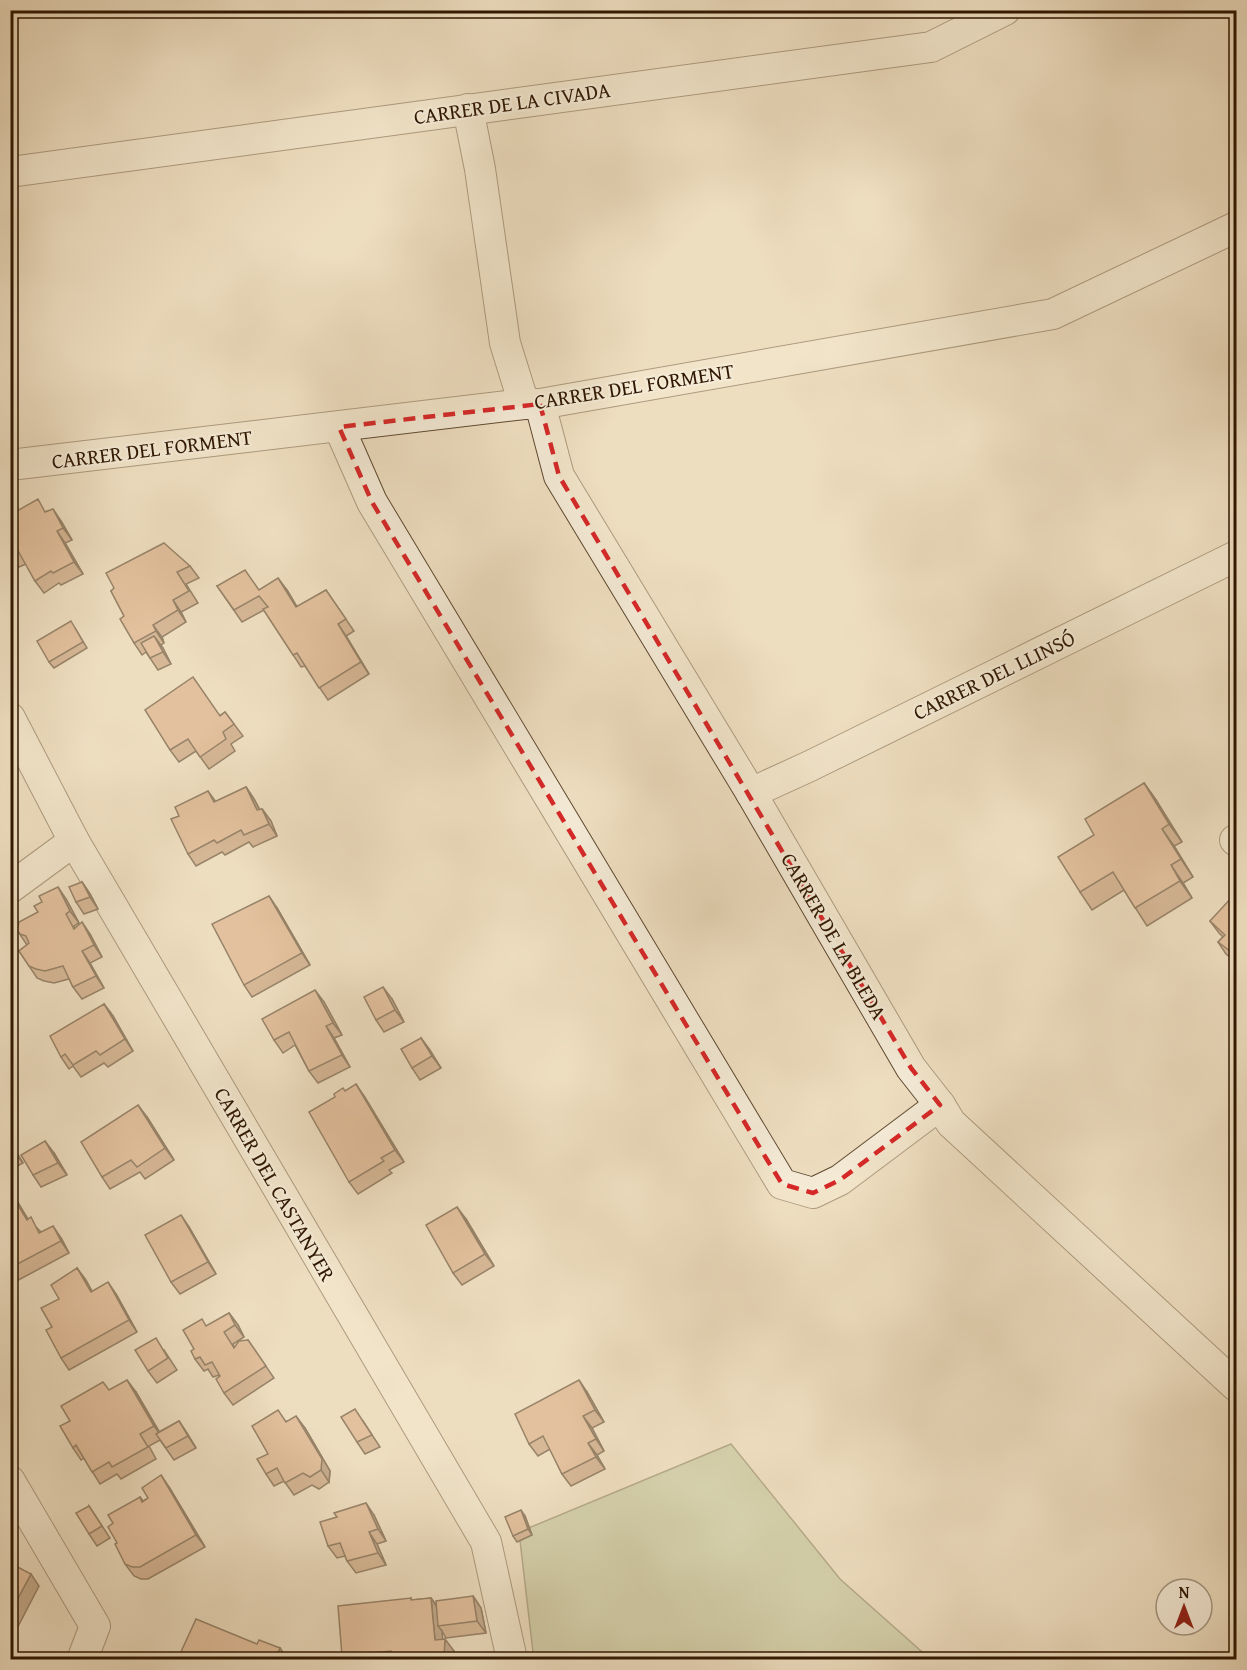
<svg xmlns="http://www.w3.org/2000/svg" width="1247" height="1670" viewBox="0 0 1247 1670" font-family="'Gentium Book Plus',serif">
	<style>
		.green { fill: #b5c295; stroke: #726c4a; stroke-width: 1.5 }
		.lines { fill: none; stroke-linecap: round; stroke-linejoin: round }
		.street-casing { stroke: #5f4930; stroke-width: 32 }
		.street { stroke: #f4ead6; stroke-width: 30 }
		.wall { fill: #b88865; stroke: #2f1700; stroke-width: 1.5 }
		.shaded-wall { fill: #966f53; stroke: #2f1700; stroke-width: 1.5 }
		.building { fill: #d69e76; stroke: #2f1700; stroke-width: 1.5 }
		.marked { fill: none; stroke: #d62828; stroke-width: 4.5; stroke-dasharray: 12 8; stroke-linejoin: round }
		.labels { text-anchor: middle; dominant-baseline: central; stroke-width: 4.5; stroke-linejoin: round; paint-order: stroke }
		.street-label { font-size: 21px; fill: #2f1700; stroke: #f4ead6 }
	</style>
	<rect width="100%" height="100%" fill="#eedec0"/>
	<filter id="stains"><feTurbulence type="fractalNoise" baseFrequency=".00333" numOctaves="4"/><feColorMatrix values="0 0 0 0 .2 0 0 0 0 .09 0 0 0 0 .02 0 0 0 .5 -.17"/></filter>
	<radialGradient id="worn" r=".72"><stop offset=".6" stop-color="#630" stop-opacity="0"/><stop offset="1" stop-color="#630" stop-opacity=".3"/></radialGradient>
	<polygon class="green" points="731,1444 840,1579 930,1659 530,1659 533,1652 519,1532"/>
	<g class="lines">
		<g class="street-casing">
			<g id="street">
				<polyline points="468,109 480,169 505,343 524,404"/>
				<polyline points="10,172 931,47 1005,10"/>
				<polyline points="540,404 559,476 751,793 911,1068 940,1105 951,1123 1236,1386"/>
				<polyline points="339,427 372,502 782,1184 813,1193 840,1180 940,1105"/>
				<polyline points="10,465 524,404 540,404 1053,314 1236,227"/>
				<polyline points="10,718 74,841 486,1542 511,1655 509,1660"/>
				<polyline points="751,793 810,766 1236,556"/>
				<polyline points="1235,840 1236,841"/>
				<polyline points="10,888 74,841"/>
				<polyline points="10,1481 95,1626 82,1660"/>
			</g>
		</g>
		<use href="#street" class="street"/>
	</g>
	<g class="wall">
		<polygon points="47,511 61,521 72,540 65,543 83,574 61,585 59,583 44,593 35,581 26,564 19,567 10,555"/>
		<polygon points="190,566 199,578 186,584 198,603 181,612 186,622 162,637 164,643 161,645 171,664 158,670 146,652 142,655 134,643 124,616 111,591"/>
		<polygon points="217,586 259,590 287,590 297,607 326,590 354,631 346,636 369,674 328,700 305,666 301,667 264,610 242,622"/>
		<polygon points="75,628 87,648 54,668 49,662"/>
		<polygon points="225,712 243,736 231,744 235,751 209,769 196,751 179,762 170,750"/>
		<polygon points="1144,783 1156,800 1182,842 1174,846 1193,877 1183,883 1192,898 1147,926 1124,890 1092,910 1080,892 1094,835"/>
		<polygon points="246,787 254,799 260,810 262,809 271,821 277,836 253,847 249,842 225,855 222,852 196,866 188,854 179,816 208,791 216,802"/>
		<polygon points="82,882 90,894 98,909 84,914 76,902"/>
		<polygon points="66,899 79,923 74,926 75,928 90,934 102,957 90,963 104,988 82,999 73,987 69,979 54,983 44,981 37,978 19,951 27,945 17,930 38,912 42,902"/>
		<polygon points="1236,899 1236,962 1226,954 1218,942 1223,937 1219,933 1210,921"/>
		<polygon points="277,908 310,965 252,997 244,985"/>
		<polygon points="392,999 404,1022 384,1032 376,1020"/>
		<polygon points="324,1002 342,1035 334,1038 350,1067 318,1083 309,1071 295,1045 283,1053 274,1040"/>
		<polygon points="104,1004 113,1016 133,1051 108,1067 104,1063 81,1077 73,1066 69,1069 61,1057"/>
		<polygon points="421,1038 441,1068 420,1080 412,1068"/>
		<polygon points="345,1091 364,1096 404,1162 389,1170 392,1173 358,1194 349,1182"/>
		<polygon points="147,1117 174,1160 145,1179 140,1172 110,1189 102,1177"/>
		<polygon points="10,1143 23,1163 10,1170"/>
		<polygon points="54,1153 67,1175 41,1187 33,1175"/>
		<polygon points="10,1191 28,1219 41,1232 61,1238 69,1253 11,1284"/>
		<polygon points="466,1219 494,1266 462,1285 453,1273"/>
		<polygon points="189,1227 216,1274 180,1294 171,1282"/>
		<polygon points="77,1268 92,1292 116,1294 137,1332 69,1370 61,1358 52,1327 59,1299"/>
		<polygon points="229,1313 238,1325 244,1337 233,1344 235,1348 248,1340 274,1378 233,1405 224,1393 219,1375 213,1377 208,1369 204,1371 195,1359 207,1326"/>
		<polygon points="164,1350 177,1370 157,1383 148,1371"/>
		<polygon points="109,1390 136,1392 159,1432 179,1421 196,1448 174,1460 160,1440 149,1446 156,1459 121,1479 117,1474 100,1484 84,1458 81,1460 73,1448 70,1421"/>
		<polygon points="587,1392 604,1422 592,1428 604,1451 597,1455 605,1469 571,1486 562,1474 550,1449 538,1456 529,1444"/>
		<polygon points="286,1421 305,1428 330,1471 329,1482 319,1489 312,1485 294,1495 284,1481 274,1486 266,1474 268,1454"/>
		<polygon points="363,1421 380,1447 365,1454 357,1442"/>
		<polygon points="169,1487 205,1547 148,1579 141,1579 134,1576 125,1564 113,1523 140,1497 143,1501"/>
		<polygon points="89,1506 110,1538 97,1546 89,1534"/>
		<polygon points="374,1515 386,1541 377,1544 386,1565 356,1573 347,1561 345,1556 337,1558 328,1546"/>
		<polygon points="525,1516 532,1535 517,1542 513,1536"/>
		<polygon points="473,1596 481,1608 486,1633 446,1638 442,1631 442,1639 454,1651 453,1659 345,1659 342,1656 411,1598 412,1600 431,1598 437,1606"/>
		<polygon points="257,1644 280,1648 287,1659 184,1659 180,1654"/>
	</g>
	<g class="shaded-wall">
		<polygon points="53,509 61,521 72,540 63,528"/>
		<polygon points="57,531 65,543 83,574 74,562"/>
		<polygon points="278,578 287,590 304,619 296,607"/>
		<polygon points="173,600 181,612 186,622 178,610"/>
		<polygon points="338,624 346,636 369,674 361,662"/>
		<polygon points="153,625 162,637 164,643 156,631"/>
		<polygon points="154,636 163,648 171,664 163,652"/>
		<polygon points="1144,783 1156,800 1182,842 1169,824"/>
		<polygon points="246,787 254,799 266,822 257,810"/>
		<polygon points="262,809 271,821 277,836 269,824"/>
		<polygon points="1162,829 1174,846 1193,877 1181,859"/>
		<polygon points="1171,865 1183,883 1192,898 1180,881"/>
		<polygon points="82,882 90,894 98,909 90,897"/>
		<polygon points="58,887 66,899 79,923 70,911"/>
		<polygon points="269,896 277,908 310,965 302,953"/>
		<polygon points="82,922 90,934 102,957 94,945"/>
		<polygon points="82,951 90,963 104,988 96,976"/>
		<polygon points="383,987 392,999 404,1022 395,1010"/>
		<polygon points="315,990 324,1002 342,1035 333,1023"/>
		<polygon points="104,1004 113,1016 133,1051 125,1039"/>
		<polygon points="326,1026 334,1038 350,1067 342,1055"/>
		<polygon points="421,1038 430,1050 441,1068 432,1056"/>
		<polygon points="356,1084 364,1096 404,1162 395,1150"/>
		<polygon points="138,1105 147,1117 174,1160 165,1148"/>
		<polygon points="45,1141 54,1153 67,1175 58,1163"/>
		<polygon points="10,1143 15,1150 23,1163 14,1151"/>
		<polygon points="10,1191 15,1197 35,1232 27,1220"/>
		<polygon points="457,1207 466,1219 494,1266 485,1254"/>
		<polygon points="181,1215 189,1227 216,1274 208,1262"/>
		<polygon points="53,1226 61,1238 69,1253 61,1241"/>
		<polygon points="77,1268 86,1280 99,1304 91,1292"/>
		<polygon points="108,1282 116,1294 137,1332 129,1320"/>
		<polygon points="229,1313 238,1325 244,1337 235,1325"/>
		<polygon points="127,1380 136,1392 163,1438 154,1426"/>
		<polygon points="579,1380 587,1392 604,1422 595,1410"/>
		<polygon points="296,1416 305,1428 330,1471 329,1482 321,1470"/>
		<polygon points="583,1416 592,1428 604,1451 596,1439"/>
		<polygon points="179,1421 187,1433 196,1448 188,1436"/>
		<polygon points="588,1443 597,1455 605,1469 596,1457"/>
		<polygon points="161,1475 169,1487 205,1547 196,1535"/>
		<polygon points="366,1503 374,1515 386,1541 378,1529"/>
		<polygon points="521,1510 525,1516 532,1535 528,1529"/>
		<polygon points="369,1532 377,1544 386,1565 378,1553"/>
		<polygon points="31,1574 39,1586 10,1642 10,1613"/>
		<polygon points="473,1596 481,1608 486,1633 477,1621"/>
		<polygon points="431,1598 439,1610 438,1626 442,1631 444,1652 435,1640"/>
		<polygon points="445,1639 454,1651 453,1659 443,1659"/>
		<polygon points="280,1648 287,1659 275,1659"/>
	</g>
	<g class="building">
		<polygon points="38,499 45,512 53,509 63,528 57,531 74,562 53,573 51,571 35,581 18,551 10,555 10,515"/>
		<polygon points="164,543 190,566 177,572 189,591 173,600 178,610 153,625 156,631 134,643 120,619 124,616 111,591 114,588 106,573"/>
		<polygon points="245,570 259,590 278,578 296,607 326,590 346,619 338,624 361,662 319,688 297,653 293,655 263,609 268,607 259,596 234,610 217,586"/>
		<polygon points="71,621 83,642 49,662 37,641"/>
		<polygon points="154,636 163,652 150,658 141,643"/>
		<polygon points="193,677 220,716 225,712 234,724 223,732 226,739 200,757 188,739 170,750 145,710"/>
		<polygon points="1144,783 1169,824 1162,829 1181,859 1171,865 1180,881 1135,908 1113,872 1080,892 1058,857 1094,835 1085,819"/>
		<polygon points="246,787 257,810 262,809 269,824 244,835 241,830 217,843 214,840 188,854 171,819 179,816 175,807 208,791 214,802"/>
		<polygon points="82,882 90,897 76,902 69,887"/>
		<polygon points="58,887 70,911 66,914 74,929 82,922 94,945 82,951 96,976 73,987 63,966 45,971 36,969 29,966 19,951 29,943 26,936 20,934 17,930 19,922 38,912 34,906 42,902 39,896"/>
		<polygon points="269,896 302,953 244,985 212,924"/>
		<polygon points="1233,896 1236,899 1236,952 1234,954 1218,942 1225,935 1210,921"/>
		<polygon points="383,987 395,1010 376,1020 364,997"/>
		<polygon points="315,990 333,1023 326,1026 342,1055 309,1071 289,1032 274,1040 262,1019"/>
		<polygon points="104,1004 125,1039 100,1055 96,1051 73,1065 65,1054 61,1057 50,1036"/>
		<polygon points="421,1038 432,1056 412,1068 401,1049"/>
		<polygon points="356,1084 395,1150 381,1158 384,1161 349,1182 309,1112 335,1097 334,1094 343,1088 345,1091"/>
		<polygon points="138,1105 165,1148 137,1167 131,1160 102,1177 81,1142"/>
		<polygon points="45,1141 58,1163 33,1175 21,1155"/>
		<polygon points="10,1144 14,1151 10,1154"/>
		<polygon points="10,1192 27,1220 31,1217 39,1233 53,1226 61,1241 10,1268"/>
		<polygon points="457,1207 485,1254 453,1273 426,1225"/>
		<polygon points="181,1215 208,1262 171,1282 145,1235"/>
		<polygon points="77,1268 91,1292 108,1282 129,1320 61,1358 46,1330 52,1327 41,1308 59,1299 51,1285"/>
		<polygon points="229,1313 235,1325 224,1332 234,1348 239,1341 248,1340 266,1366 224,1393 216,1379 220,1376 212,1362 205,1365 200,1357 195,1359 191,1351 194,1349 183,1330 202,1319 206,1326"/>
		<polygon points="156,1338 168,1358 148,1371 135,1350"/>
		<polygon points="127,1380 154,1426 140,1434 148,1447 112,1467 109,1462 92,1472 76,1445 73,1448 60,1426 70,1421 61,1406 103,1382 109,1390"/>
		<polygon points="579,1380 595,1410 583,1416 596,1439 588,1443 596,1457 562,1474 543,1436 529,1444 515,1414"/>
		<polygon points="355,1409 372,1435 357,1442 341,1417"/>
		<polygon points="278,1410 286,1422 296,1416 322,1459 321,1470 310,1477 303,1473 285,1483 277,1468 266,1474 257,1459 268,1454 252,1426"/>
		<polygon points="179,1421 188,1436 166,1448 156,1434"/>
		<polygon points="161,1475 196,1535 140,1567 132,1567 125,1564 115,1544 117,1543 108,1527 113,1523 108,1515 140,1497 142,1502 148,1498 142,1488"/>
		<polygon points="366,1503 378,1529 369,1532 378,1553 347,1561 340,1543 328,1546 320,1522 337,1517 334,1513"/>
		<polygon points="89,1506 102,1526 89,1534 76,1513"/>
		<polygon points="521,1510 528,1529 513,1536 505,1517"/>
		<polygon points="10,1563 31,1574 10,1613"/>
		<polygon points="473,1596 477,1621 438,1626 436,1601"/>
		<polygon points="411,1598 411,1600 431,1598 435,1640 445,1639 444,1656 443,1659 392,1659 391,1651 342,1656 338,1606"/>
		<polygon points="196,1619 257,1644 259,1640 280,1648 275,1659 193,1659 180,1654"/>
	</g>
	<path d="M0 0H1247V1670H0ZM540,404l19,72 352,592 29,37 -100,75 -27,13 -31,-9 -16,-26 -394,-656 -33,-75z" fill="#eedec0" fill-opacity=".55" fill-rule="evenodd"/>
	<path class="marked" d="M540,404l19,72 352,592 29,37 -100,75 -27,13 -31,-9 -16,-26 -394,-656 -33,-75z"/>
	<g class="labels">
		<g class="street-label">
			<text transform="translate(512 103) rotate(-8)">CARRER DE LA CIVADA</text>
			<text transform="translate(634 386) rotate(-9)">CARRER DEL FORMENT</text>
			<text transform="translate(152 449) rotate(-7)">CARRER DEL FORMENT</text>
			<text transform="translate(994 675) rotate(-26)">CARRER DEL LLINSÓ</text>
			<text transform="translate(834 936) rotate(60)">CARRER DE LA BLEDA</text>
			<text transform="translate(275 1184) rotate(60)">CARRER DEL CASTANYER</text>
		</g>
	</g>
	<rect width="1247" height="1670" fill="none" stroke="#eedec0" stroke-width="36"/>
	<rect x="12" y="12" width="1223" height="1646" fill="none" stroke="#2f1700" stroke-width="3"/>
	<rect x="18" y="18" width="1211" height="1634" fill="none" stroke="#2f1700" stroke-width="1.5"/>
	<g transform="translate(1184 1607)"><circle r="28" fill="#f4ead6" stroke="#a59680" stroke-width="1.5"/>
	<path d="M0-4.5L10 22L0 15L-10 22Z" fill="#8f2418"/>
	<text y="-9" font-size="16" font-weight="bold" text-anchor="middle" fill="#2f1700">N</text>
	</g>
	<rect width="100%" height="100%" filter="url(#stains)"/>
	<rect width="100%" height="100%" fill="url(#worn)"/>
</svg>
